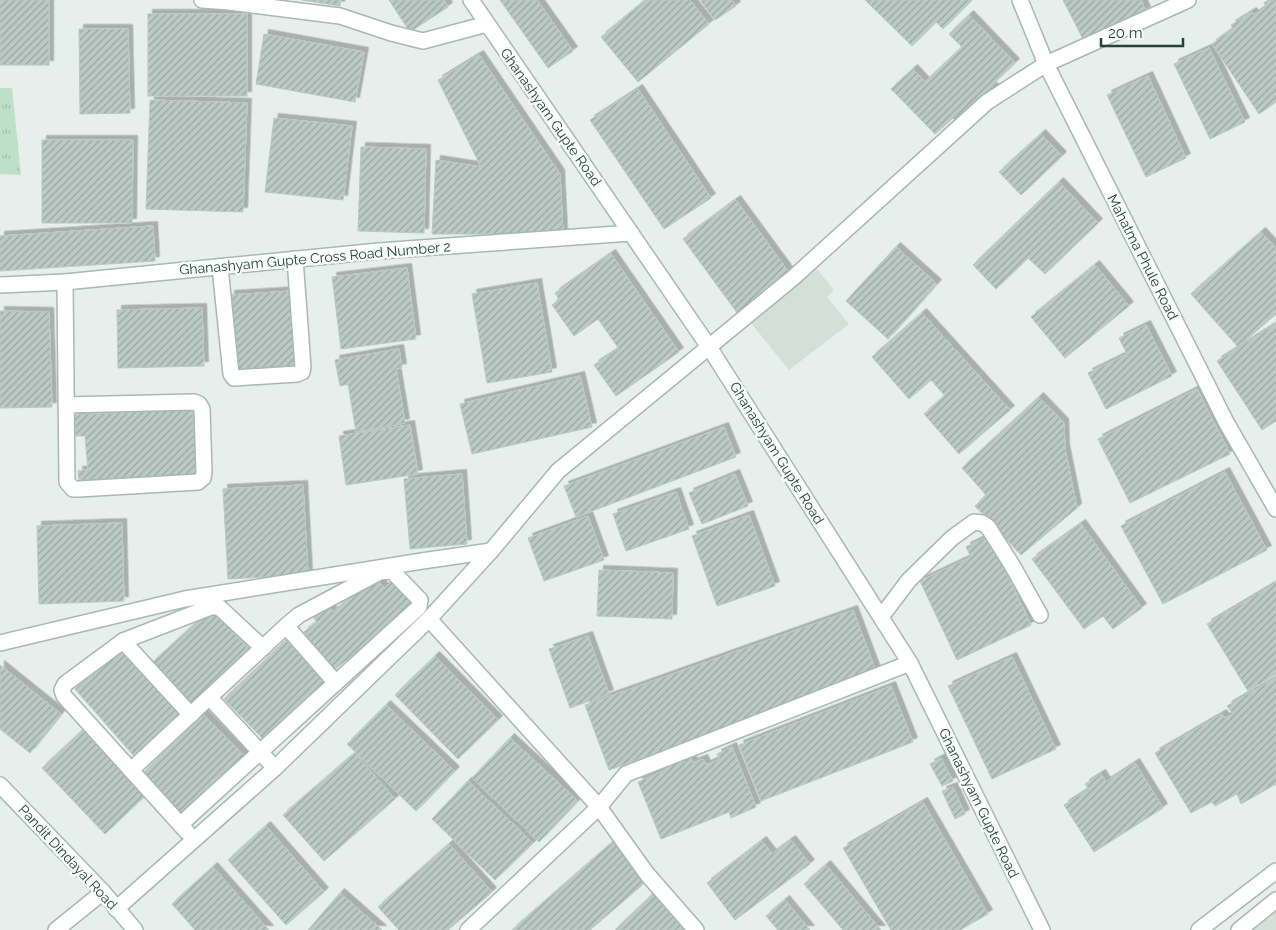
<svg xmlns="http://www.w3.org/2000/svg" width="1276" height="930" viewBox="0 0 1276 930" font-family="Raleway,sans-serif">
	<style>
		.built { fill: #d4dfda }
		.grass { fill: url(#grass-tufts) }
		.building { fill: url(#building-hatch); stroke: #b8c9c2; filter: url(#shadow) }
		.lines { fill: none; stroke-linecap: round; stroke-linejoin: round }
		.minor-casing { stroke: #a8b8b2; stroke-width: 18 }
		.tertiary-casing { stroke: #a8b8b2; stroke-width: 18 }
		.secondary-casing { stroke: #a4bbb3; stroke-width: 18 }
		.minor { stroke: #fff; stroke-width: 15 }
		.tertiary { stroke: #fff; stroke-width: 15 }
		.secondary { stroke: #fff; stroke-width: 15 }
		.labels { text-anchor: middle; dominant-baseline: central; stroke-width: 5; stroke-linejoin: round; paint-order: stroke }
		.street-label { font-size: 14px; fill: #24423a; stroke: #f7fbf9 }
	</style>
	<defs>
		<pattern id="grass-tufts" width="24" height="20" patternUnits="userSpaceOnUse" patternTransform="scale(1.25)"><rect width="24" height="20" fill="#bfe0c8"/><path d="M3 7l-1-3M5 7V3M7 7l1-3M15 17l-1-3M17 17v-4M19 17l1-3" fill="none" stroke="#a4c1ad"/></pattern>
		<pattern id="building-hatch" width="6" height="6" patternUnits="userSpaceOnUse" patternTransform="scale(1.25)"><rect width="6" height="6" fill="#bbcac4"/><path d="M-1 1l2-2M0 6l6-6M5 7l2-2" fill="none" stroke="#98a6a0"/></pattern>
		<filter id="shadow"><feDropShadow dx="4.5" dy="-4.5" stdDeviation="0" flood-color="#0004"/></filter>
	</defs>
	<rect width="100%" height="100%" fill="#e6efeb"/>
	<g class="built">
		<polygon points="817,269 834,290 827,297 849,324 789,370 750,322"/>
		<polygon points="1276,910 1276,930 1250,930"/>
	</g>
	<polygon class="grass" points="0,88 12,88 21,175 0,174"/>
	<g class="building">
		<rect x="0" y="0" width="49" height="65"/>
		<polygon points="302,0 341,0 340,6"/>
		<polygon points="389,0 444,0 448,7 410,32"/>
		<polygon points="500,0 537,0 573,51 548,68"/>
		<polygon points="646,0 690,0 709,24 638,82 601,37"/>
		<polygon points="700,0 732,0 736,6 715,20"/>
		<polygon points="865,0 972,0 943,29 936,22 912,46"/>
		<polygon points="1063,0 1141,0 1146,11 1084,41"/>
		<polygon points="1268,0 1276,0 1276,102 1259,114 1212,44 1233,29 1231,25 1252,12 1254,15 1266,7 1264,3"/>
		<rect x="148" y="14" width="99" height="82"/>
		<polygon points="969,15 1015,63 991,86 995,89 959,124 953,118 935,134 891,89 913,69 925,82 962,47 949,34"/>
		<polygon points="79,29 128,29 130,113 80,114"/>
		<polygon points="264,34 364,52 355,102 256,84"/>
		<polygon points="1209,48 1245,122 1210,139 1174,64"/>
		<polygon points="479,55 560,174 563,234 432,234 436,160 481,167 438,80"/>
		<polygon points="1148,76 1186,158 1146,177 1107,95"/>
		<polygon points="638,89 711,198 664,229 590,120"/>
		<polygon points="150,100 247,103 243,212 146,209"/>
		<polygon points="274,118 352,126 343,200 265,192"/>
		<polygon points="1041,134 1062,156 1021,195 999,172"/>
		<polygon points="42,140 133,140 132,223 42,223"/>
		<polygon points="361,147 426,149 424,233 358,231"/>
		<polygon points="1059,182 1098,223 1045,274 1028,258 996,289 973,265"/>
		<polygon points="736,200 791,275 738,314 683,239"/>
		<polygon points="153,226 155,261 0,271 0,236"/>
		<polygon points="1261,232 1276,248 1276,314 1238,347 1191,294"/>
		<polygon points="896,247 937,284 888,339 846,301"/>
		<polygon points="611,254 679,352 616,396 594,365 619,349 598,319 574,336 552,305 559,299 555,293"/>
		<polygon points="1095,265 1129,306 1065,358 1031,317"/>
		<polygon points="407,268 416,339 341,349 332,277"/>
		<polygon points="537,283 552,372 487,383 472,294"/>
		<polygon points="293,291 298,369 236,374 230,295"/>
		<polygon points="202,308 204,366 118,368 117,310"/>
		<polygon points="0,311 49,312 52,407 0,408"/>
		<polygon points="922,313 1010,410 959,454 924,414 945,396 931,380 909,399 872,357"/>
		<polygon points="1276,324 1276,421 1262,430 1217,361"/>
		<polygon points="1146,325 1172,376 1106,409 1088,373 1127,354 1119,338"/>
		<polygon points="399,349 402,368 396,369 405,423 356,432 348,384 340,386 335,360"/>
		<polygon points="580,376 592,427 472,454 460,404"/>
		<polygon points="1197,389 1230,454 1130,503 1098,439"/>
		<polygon points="1039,397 1064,423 1065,449 1077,508 1021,555 975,506 986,495 962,468"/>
		<polygon points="192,409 197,474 79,483 78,471 88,470 85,436 76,436 74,415"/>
		<polygon points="410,425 418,474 346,485 339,436"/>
		<polygon points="724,427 736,457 576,517 564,486"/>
		<polygon points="1225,472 1267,550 1163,604 1121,526"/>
		<polygon points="462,474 467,544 410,549 404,479"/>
		<polygon points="735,474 748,506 702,524 689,493"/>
		<polygon points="303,485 308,575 228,579 223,489"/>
		<polygon points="676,492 689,529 626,551 613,514"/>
		<polygon points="749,515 775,586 717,606 692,536"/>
		<polygon points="588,516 604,560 544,581 528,538"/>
		<polygon points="122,523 124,601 39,604 37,526"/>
		<polygon points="1081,524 1142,608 1113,629 1103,616 1084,629 1032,559"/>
		<polygon points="989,536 1031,625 957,660 920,581 971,557 966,547"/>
		<polygon points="599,570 673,573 672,619 597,616"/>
		<polygon points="376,578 384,588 396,579 417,605 334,670 304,632 317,622 312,616 326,604 333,612"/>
		<polygon points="1276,583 1276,674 1248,691 1207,624"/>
		<polygon points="211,609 250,650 190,705 151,664"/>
		<polygon points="853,610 877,674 609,770 585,705"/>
		<polygon points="588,636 609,694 570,708 549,649"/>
		<polygon points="286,640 327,683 265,741 224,699"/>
		<polygon points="122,648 181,714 134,756 75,689"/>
		<polygon points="435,656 498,720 458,759 395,695"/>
		<polygon points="1012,657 1056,749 992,779 948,686"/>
		<polygon points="0,665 61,714 30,753 0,729"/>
		<polygon points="1276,678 1276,784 1241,804 1237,794 1215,806 1212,802 1191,813 1155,753 1222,714 1225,718 1233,714 1227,706"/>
		<polygon points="891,686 913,742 761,801 739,745"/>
		<polygon points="386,705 455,771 416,811 347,744"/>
		<polygon points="203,714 244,756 184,816 142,774"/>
		<polygon points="85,728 147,794 105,834 42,768"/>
		<polygon points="510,738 578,801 539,842 472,778"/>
		<polygon points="732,747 756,807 731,818 729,812 661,839 638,782 666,770 663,764 689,754 693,763 703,759 706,765 720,759 717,754"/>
		<polygon points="355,753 395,799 324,861 283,815"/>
		<polygon points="941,758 953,781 942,786 930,764"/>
		<polygon points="1135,763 1163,808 1094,852 1064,805 1089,789 1085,784 1101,774 1106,782"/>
		<polygon points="468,781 533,843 495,880 432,819"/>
		<polygon points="953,787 965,814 955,819 942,791"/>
		<polygon points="923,802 988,914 960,930 891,930 843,848"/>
		<polygon points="266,826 324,892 286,925 228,860"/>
		<polygon points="791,840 810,864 735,920 707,883 762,841 772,854"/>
		<polygon points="614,841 648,880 590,930 512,930"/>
		<polygon points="449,844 492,892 448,930 399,930 378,907"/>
		<polygon points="826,865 881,930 843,930 804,884"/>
		<polygon points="213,867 269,930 195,930 172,904"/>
		<polygon points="655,892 688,927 686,930 615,930"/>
		<polygon points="340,893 382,930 308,930"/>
		<polygon points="785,900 810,930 778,930 766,916"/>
	</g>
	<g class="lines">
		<g class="minor-casing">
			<g id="minor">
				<polyline points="202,0 229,2 340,16 391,33 423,41 487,24"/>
				<polyline points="471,0 709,347 910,663 1042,930"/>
				<polyline points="1020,0 1046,64 1226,422 1276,509"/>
				<polyline points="220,267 231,374 234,378 297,374 302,372 303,367 295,259"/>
				<polyline points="65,282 67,482 73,489 79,489 198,482 203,478 204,472 202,409 199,404 194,402 66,405"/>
				<polyline points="0,285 65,282 379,251 631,233"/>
				<polyline points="881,617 909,580 952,538 974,522 982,523 988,527 1012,565 1040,615"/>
				<polyline points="429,619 599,807 647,874 696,930"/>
				<polyline points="123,641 191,715"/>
				<polyline points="0,643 185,599 422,561 491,551"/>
				<polyline points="210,698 275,768"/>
				<polyline points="131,770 286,626"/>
				<polyline points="181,824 419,607 420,600 393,572 390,571 380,572 299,615 286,626 336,683"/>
				<polyline points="187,832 64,696 62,690 65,684 123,641 211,607 219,607 263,648"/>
				<polyline points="116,909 275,768 429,619 491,551 558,471 794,277 987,102 1046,64 1188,0"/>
				<polyline points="56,930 103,892"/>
				<polyline points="468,930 599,807 626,774 910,663"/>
			</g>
		</g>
		<g class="tertiary-casing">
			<g id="tertiary">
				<polyline points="1199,930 1276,871"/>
				<polyline points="1239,930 1276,900"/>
			</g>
		</g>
		<g class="secondary-casing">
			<polyline id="secondary" points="0,785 103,892 135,930"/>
		</g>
		<use href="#minor" class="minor"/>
		<use href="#tertiary" class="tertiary"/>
		<use href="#secondary" class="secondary"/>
	</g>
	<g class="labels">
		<g class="street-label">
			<text transform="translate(551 117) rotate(55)">Ghanashyam Gupte Road</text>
			<text transform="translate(1143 257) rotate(63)">Mahatma Phule Road</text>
			<text transform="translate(315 258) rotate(-5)">Ghanashyam Gupte Cross Road Number 2</text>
			<text transform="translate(777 453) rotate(58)">Ghanashyam Gupte Road</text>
			<text transform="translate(979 803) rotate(64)">Ghanashyam Gupte Road</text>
			<text transform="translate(68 857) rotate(47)">Pandit Dindayal Road</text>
		</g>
	</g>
	<path d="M1101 38v8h82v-8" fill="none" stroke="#24423a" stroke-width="2.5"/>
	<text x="1108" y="38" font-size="15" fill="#24423a" stroke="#f7fbf9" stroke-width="4" paint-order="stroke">20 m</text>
</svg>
